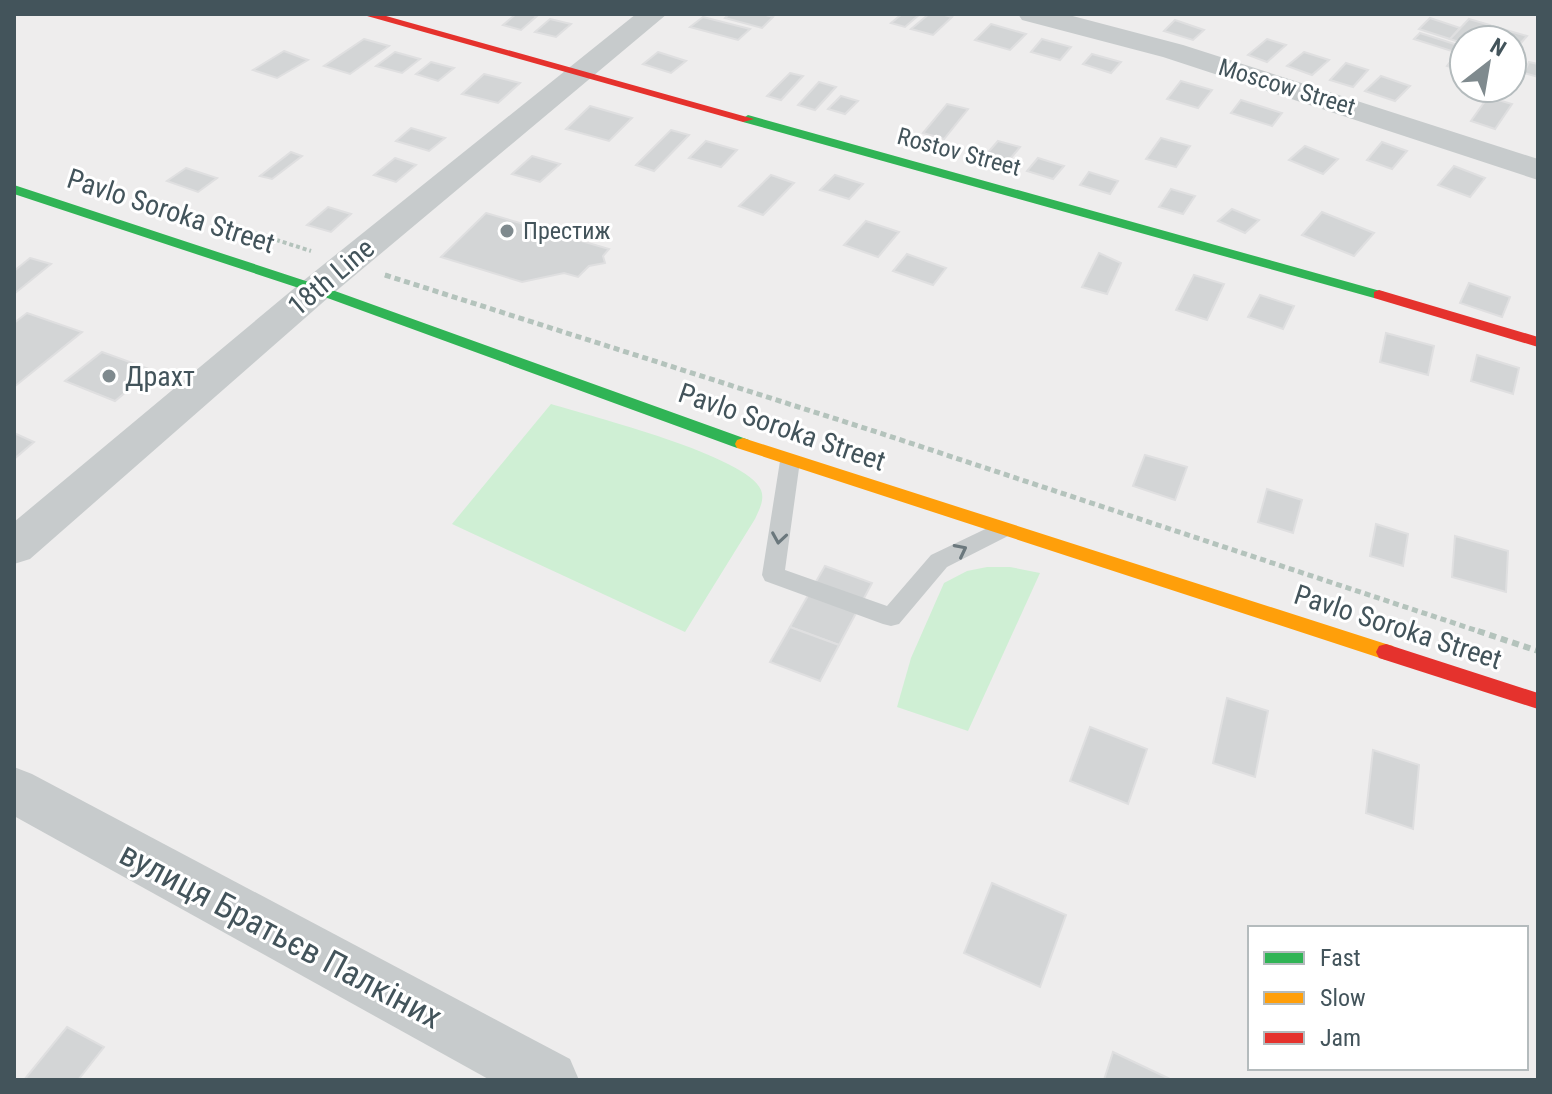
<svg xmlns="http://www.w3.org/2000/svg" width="1552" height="1094" viewBox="0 0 1552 1094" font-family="'Roboto Condensed',sans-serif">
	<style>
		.green { fill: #cfefd4 }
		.building { fill: #d3d5d6; stroke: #dfdfe0; stroke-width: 2 }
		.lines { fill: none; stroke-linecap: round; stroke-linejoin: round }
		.path-far2 { stroke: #b4c3bc; stroke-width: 4; stroke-dasharray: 4 3; stroke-linecap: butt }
		.path-far1 { stroke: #b4c3bc; stroke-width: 5; stroke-dasharray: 6 4; stroke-linecap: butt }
		.path { stroke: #b4c3bc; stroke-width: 6; stroke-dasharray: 7 5; stroke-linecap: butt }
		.lane { fill: #c7cbcc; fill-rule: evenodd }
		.street { fill: #c7cbcc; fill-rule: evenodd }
		.fast { fill: #30b455; fill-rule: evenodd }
		.slow { fill: #ff9f0a; fill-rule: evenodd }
		.jam { fill: #e5322d; fill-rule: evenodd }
		.oneway { stroke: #6b787d }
		.poi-dot { fill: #7f8a8e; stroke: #fff; stroke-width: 3 }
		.labels { text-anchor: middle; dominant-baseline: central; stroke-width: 6; stroke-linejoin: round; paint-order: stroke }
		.far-street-label { font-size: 24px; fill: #43545b; stroke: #fff }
		.far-poi-label { font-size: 24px; fill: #43545b; stroke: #fff; text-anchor: start }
		.street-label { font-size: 28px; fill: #43545b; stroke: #fff }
		.poi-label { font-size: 28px; fill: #43545b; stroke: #fff; text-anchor: start }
		.near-street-label { font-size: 34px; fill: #43545b; stroke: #fff }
	</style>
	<rect width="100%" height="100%" fill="#eeeded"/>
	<g class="green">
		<path d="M551,404c39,12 197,52 210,86 4,10 -2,20 -6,29l-70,113 -233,-108z"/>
		<polygon points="987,567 1010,567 1040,573 968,731 897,707 911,658 944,583 967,571"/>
	</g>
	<g class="building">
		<polygon points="516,14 528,14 537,16 521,30 503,25"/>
		<polygon points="729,14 762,14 773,17 762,28 725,18"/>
		<polygon points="902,14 920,14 905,27 891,23"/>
		<polygon points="929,14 941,14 952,17 933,35 911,29"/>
		<polygon points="703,17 750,29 738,40 690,27"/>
		<polygon points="1430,18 1460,28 1450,39 1419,29"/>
		<polygon points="550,19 571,24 556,37 535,32"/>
		<polygon points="1469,19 1490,25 1478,40 1464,40 1464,44 1450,39"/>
		<polygon points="1175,20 1204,30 1193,40 1164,31"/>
		<polygon points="991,24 1026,34 1010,50 975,40"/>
		<polygon points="1499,28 1527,36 1512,53 1512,40 1488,40"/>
		<polygon points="1420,33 1464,47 1464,55 1414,39"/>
		<polygon points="364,39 389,46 350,74 324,66"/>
		<polygon points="1042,39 1071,47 1060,60 1031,52"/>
		<polygon points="1267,39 1286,45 1267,62 1248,55"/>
		<polygon points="284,51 308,60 277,78 253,70"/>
		<polygon points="395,52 420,59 402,73 376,66"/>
		<polygon points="658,52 686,61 671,73 643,64"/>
		<polygon points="1304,52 1329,60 1312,75 1287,66"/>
		<polygon points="1092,54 1121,62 1111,73 1083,64"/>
		<polygon points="1454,57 1464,60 1464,71 1447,66"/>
		<polygon points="431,62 454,68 438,81 416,74"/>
		<polygon points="1529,62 1538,64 1538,77 1524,73"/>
		<polygon points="1346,63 1368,70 1353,87 1330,80"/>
		<polygon points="790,73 803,76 781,100 767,96"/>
		<polygon points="484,74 520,83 498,103 462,94"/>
		<polygon points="1381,76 1410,86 1395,101 1365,91"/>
		<polygon points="1181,81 1212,90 1198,108 1167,99"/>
		<polygon points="819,82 836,87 815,110 798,105"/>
		<polygon points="841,96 858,101 845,114 828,109"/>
		<polygon points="1488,97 1512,104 1495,129 1471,121"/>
		<polygon points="1241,100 1282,113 1272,126 1231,113"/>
		<polygon points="947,104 968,109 944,139 923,133"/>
		<polygon points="590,106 632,118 609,141 566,129"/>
		<polygon points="411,128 445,138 429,151 396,141"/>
		<polygon points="671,130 689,135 654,171 636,165"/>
		<polygon points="1161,138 1190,146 1176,167 1146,159"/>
		<polygon points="706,141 737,150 721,167 689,158"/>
		<polygon points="998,141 1020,147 1006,164 984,157"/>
		<polygon points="1382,142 1407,151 1392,169 1367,160"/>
		<polygon points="1305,146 1338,159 1323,174 1289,160"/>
		<polygon points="291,152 302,156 272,179 260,176"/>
		<polygon points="532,156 560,164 540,182 512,174"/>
		<polygon points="395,158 416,165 396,182 374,175"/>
		<polygon points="1038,158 1064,166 1053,179 1027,171"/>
		<polygon points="1454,166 1485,178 1470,197 1438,185"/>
		<polygon points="186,168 217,178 198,192 167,181"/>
		<polygon points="1089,172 1118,181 1110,194 1080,185"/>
		<polygon points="771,175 794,183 763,215 739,206"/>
		<polygon points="835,175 863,184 849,199 820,190"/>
		<polygon points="1171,189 1195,196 1183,214 1159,207"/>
		<polygon points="328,207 351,214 331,232 307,225"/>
		<polygon points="1232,209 1259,220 1245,233 1218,221"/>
		<polygon points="1322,212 1374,233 1354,256 1302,235"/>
		<polygon points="486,213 609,249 603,256 605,263 589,266 578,277 564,273 522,282 441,257"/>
		<polygon points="866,221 899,232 878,257 844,245"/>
		<polygon points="1099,253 1121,263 1107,294 1082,287"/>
		<polygon points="907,254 946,268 933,285 893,271"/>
		<polygon points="30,258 51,264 14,294 14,271"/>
		<polygon points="1194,275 1224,284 1207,320 1176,310"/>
		<polygon points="1469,283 1510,297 1502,317 1460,303"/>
		<polygon points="1260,295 1294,306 1283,329 1248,317"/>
		<polygon points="27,313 82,332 14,387 14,323"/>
		<polygon points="1386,333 1434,346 1428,375 1380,362"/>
		<polygon points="102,352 152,370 115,401 65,381"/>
		<polygon points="1477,355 1519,368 1513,394 1471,381"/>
		<polygon points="14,433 34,442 14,459"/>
		<polygon points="1145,455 1187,467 1175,500 1133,486"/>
		<polygon points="1267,489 1302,500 1293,533 1258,522"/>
		<polygon points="1376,524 1408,534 1403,566 1370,556"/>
		<polygon points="1455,536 1508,551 1506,592 1452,577"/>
		<polygon points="825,566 872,583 839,645 790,627"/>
		<polygon points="790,627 839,645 820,681 770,662"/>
		<polygon points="1227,698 1268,711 1255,777 1213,763"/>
		<polygon points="1090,727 1147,749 1128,804 1070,781"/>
		<polygon points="1373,750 1419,765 1413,829 1366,813"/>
		<polygon points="992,883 1066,915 1040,987 964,953"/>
		<polygon points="67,1027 104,1047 78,1080 24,1080"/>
		<polygon points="1113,1052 1172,1080 1104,1080"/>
	</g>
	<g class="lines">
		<g class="path-far2">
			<polyline points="236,227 311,251"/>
			<polyline points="385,275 389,276"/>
		</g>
		<polyline class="path-far1" points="385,275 880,433 1484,633"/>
		<polyline class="path" points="1478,631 1538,651"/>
		<polygon class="lane" points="790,454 797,456 800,461 785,570 887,606 931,555 1000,522 1008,524 1011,530 1008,536 947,567 899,624 891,626 883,624 765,581 762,575 780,461 783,456"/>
		<g class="street">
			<polygon points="636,14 667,14 329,297 30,559 14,564 14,522 303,281"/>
			<polygon points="1018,14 1065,14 1183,45 1538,159 1538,180 1163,57 1022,20"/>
			<polygon points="14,767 32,774 570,1059 579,1080 490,1080 14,816"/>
		</g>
		<g class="fast">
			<polygon points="748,115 1384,292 1386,295 1384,298 1374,298 743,122 742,119"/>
			<polygon points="14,185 321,286 749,440 751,444 749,448 737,448 311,292 14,194"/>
		</g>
		<polygon class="slow" points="743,438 1386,644 1393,646 1396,652 1393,658 1386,660 737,448 735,444 737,440"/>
		<g class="jam">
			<polygon points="360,14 379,14 754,119 743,122"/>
			<polygon points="1379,290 1538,337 1538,347 1374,298 1374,292"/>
			<polygon points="1386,644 1538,693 1538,709 1379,658 1376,652 1379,646"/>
		</g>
	</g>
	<defs><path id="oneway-chevron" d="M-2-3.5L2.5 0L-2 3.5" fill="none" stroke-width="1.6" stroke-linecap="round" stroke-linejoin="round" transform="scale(2)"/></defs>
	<g class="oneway">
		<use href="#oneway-chevron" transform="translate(779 538) rotate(99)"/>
		<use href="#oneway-chevron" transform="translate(961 550) rotate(-27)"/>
	</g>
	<g class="poi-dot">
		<circle cx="507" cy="231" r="8"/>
		<circle cx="109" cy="376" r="8"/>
	</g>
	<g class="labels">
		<g class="far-street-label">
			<text transform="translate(1287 87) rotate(17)">Moscow Street</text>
			<text transform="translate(959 152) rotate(15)">Rostov Street</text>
		</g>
		<g class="far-poi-label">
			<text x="523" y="231">Престиж</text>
		</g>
		<g class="street-label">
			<text transform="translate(171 211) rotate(18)">Pavlo Soroka Street</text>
			<text transform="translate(331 277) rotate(-40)">18th Line</text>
			<text transform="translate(782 427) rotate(19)">Pavlo Soroka Street</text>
			<text transform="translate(1398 627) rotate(18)">Pavlo Soroka Street</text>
		</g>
		<g class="poi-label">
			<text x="125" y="376">Драхт</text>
		</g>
		<g class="near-street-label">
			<text transform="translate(281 935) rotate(28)">вулиця Братьєв Палкіних</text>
		</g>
	</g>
	<rect width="1552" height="1094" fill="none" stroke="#43545b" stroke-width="32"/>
	<rect x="1248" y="926" width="280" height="144" fill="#ffffff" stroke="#b4bbbd" stroke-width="2"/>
	<rect x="1264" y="952" width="40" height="12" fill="#30b455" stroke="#b4bbbd" stroke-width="2"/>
	<text x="1320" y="966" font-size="24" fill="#43545b">Fast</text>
	<rect x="1264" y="992" width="40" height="12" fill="#ff9f0a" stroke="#b4bbbd" stroke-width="2"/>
	<text x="1320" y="1006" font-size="24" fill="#43545b">Slow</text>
	<rect x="1264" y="1032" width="40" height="12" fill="#e5322d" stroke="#b4bbbd" stroke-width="2"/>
	<text x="1320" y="1046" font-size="24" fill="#43545b">Jam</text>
	<g transform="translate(1488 64) rotate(31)"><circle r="38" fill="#ffffff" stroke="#b4bbbd" stroke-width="2"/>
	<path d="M0-6L14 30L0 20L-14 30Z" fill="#7f8a8e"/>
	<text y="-12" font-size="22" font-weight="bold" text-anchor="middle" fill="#43545b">N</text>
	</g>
</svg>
